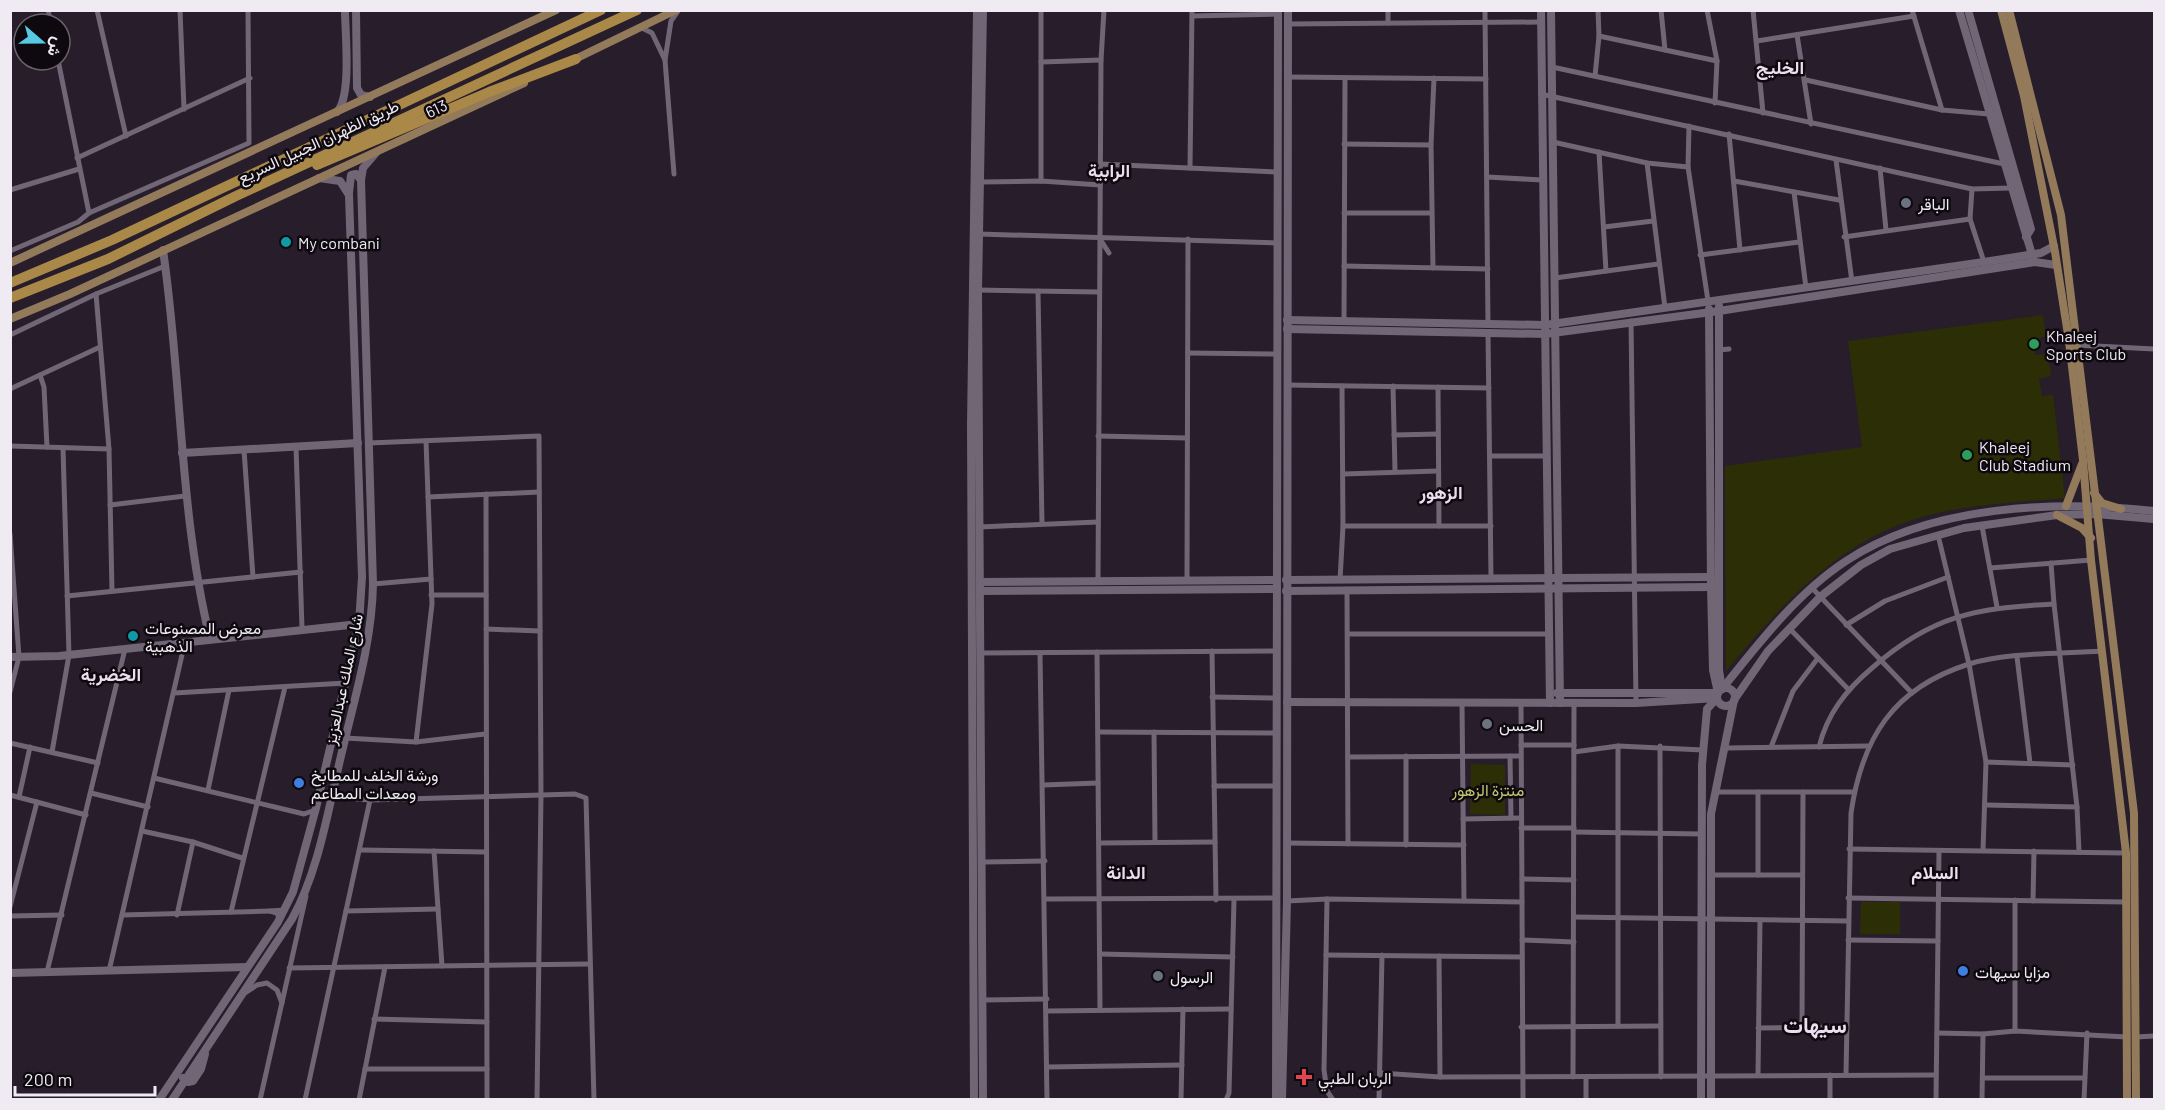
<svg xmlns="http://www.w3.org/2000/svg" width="2165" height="1110" viewBox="0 0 2165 1110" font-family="Barlow,Vazirmatn,sans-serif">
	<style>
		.green { fill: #2c2f06 }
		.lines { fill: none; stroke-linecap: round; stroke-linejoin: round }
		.street { stroke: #716676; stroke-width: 5 }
		.secondary { stroke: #716676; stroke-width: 8 }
		.primary { stroke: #937a5a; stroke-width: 8 }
		.highway { stroke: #aa8848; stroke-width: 10 }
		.worship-dot { fill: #6b7280; stroke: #0e090f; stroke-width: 2 }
		.culture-dot { fill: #0f9aa8; stroke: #0e090f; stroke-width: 2 }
		.leisure-dot { fill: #2e9e5b; stroke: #0e090f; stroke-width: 2 }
		.shop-dot { fill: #3f7fe0; stroke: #0e090f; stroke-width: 2 }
		.health-dot { fill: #e0444e; stroke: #0e090f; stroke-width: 2 }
		.labels { text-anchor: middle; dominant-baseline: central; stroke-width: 5; stroke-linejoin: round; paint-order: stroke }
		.street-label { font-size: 16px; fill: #f0eaf3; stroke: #0e090f }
		.poi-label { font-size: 16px; fill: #f0eaf3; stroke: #0e090f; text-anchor: start }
		.park-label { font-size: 16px; fill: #c0c970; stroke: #0e090f }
		.neighbourhood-label { font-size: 18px; font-weight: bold; fill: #ebdef1; stroke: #0e090f }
		.district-label { font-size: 22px; font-weight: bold; fill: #ebdef1; stroke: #0e090f }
	</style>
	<rect width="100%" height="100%" fill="#271d2b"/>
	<g class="green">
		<path d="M2043,315l3,21 -12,4 1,15 13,-1 3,22 -12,3 3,17 11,-1 12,103c-45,4 -92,6 -136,17 -89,23 -146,88 -203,156l-1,-205 137,-19 -14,-106z"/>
		<polygon points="1471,764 1505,765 1505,815 1470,814"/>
		<polygon points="1861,902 1900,902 1900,934 1860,934"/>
	</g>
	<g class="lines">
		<g class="street">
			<polyline points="48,10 51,24"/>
			<polyline points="97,10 126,136"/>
			<polyline points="180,10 184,109"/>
			<polyline points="1388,10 1388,23"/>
			<polyline points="1485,10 1488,325"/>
			<polyline points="1661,10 1665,50"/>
			<polyline points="1707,10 1717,61 1715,103"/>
			<polyline points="1753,10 1763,113"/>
			<polyline points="1912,10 1942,110"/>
			<polyline points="1192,16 1278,14"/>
			<polyline points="1288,24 1541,22"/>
			<polyline points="642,28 652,33 665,60 671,21 678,11"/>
			<polyline points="1797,35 1811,124"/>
			<polyline points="1599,36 1717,61"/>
			<polyline points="1757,41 1914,16"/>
			<polyline points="58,60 89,213"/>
			<polyline points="665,60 674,174"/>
			<polyline points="1041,62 1101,60"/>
			<polyline points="1552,67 2004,164"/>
			<polyline points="1595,76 1599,36 1598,10"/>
			<polyline points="1288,77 1486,79"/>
			<polyline points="1806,80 1942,110 1989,114"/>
			<polyline points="1541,94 1972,189 2011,188"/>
			<polyline points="1689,126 1688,167 1708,301"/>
			<polyline points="1729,134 1740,250"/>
			<polyline points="1553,142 1647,163 1688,167"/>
			<polyline points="1344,144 1431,145"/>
			<polyline points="1599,152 1606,271"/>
			<polyline points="77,158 250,78"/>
			<polyline points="1836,160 1852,282"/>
			<polyline points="1647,163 1665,308"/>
			<polyline points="1100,164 1278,172"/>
			<polyline points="1190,168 1192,10"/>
			<polyline points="1880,168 1886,230"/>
			<polyline points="1487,177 1542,180"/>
			<polyline points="1041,181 1041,10"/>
			<polyline points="1734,181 1839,200"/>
			<polyline points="980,182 1041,181 1100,185"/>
			<polyline points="1972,189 1970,219 1984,262"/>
			<polyline points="10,190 79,169"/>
			<polyline points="1794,192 1806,288"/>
			<polyline points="1344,213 1431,213"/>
			<polyline points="1604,227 1653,221"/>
			<polyline points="979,234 1278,243"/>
			<polyline points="1844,237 1970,219"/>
			<polyline points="1100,239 1109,253"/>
			<polyline points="10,251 78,222 89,213 249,143 248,10"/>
			<polyline points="1700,255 1799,242"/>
			<polyline points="1344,266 1488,269"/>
			<polyline points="1433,268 1431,145 1434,78"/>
			<polyline points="1555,278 1658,264"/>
			<polyline points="978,290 1099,292"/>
			<polyline points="1038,291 1042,524"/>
			<polyline points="96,294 109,449 112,591"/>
			<polyline points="1344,321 1345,78"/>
			<polyline points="1631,321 1636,703"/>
			<polyline points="1488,332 1491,578"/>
			<polyline points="10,335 96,294 165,266"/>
			<polyline points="2076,345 2154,349"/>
			<polyline points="1719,350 1729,349"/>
			<polyline points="1188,353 1277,354"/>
			<polyline points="40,375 44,387 47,447"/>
			<polyline points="1287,385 1489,388"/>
			<polyline points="1393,386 1395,471"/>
			<polyline points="1438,387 1439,526"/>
			<polyline points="10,389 100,347"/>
			<polyline points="1394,435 1438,434"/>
			<polyline points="1098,436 1187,438"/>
			<polyline points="369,443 539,436 541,795 537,1100"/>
			<polyline points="10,446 109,449"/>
			<polyline points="296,447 302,628"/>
			<polyline points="244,450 253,577"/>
			<polyline points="1490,456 1547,456"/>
			<polyline points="1343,474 1438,471"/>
			<polyline points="486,494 487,1100"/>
			<polyline points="428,497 539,492"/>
			<polyline points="110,505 185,496"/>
			<polyline points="1343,526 1491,526"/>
			<polyline points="1982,526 1997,607"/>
			<polyline points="979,527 1098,522"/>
			<polyline points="10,534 19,657 10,692"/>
			<polyline points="1938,535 1969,664 1986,762 1983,850"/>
			<polyline points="2051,563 2054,604"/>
			<polyline points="1990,568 2091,560"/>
			<polyline points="1340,580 1343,526 1342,386"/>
			<polyline points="1098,581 1101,60 1104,10"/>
			<polyline points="1187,581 1188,239"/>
			<polyline points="373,584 431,579"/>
			<polyline points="1813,589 1912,693"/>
			<polyline points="1347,590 1348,844"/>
			<polyline points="431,595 486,595"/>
			<polyline points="67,596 301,572"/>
			<polyline points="1846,625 1885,601 1948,577"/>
			<polyline points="1789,628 1848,689"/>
			<polyline points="486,629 540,631"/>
			<polyline points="1348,634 1550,634"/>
			<polyline points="1212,651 1216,900"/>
			<polyline points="1097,652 1100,1010"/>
			<polyline points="981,653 1275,651"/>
			<polyline points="1040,653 1047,1100"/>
			<polyline points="2017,657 2030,763"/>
			<polyline points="174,693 346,683"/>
			<polyline points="1212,697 1275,698"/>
			<polyline points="1462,703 1464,901"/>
			<polyline points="1521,703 1523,1100"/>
			<polyline points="1098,732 1275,733"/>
			<polyline points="1154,732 1155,842"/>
			<polyline points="345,738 416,742 485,734"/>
			<polyline points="416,742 432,604 426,441"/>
			<polyline points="10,743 98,763"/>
			<polyline points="1521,745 1574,745"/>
			<polyline points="1618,746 1618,1026"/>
			<polyline points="1660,746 1661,1077"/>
			<polyline points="1771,747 1793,691 1818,658"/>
			<path d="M1819,747c8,-33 27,-57 53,-79 60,-53 104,-60 182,-64l23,203 -91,-2"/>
			<polyline points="1726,748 1868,746"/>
			<polyline points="52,752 69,655 63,448"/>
			<polyline points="1574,752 1618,746 1703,750"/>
			<polyline points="1406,756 1406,845"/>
			<polyline points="1510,756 1511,818"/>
			<polyline points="1348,757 1521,756"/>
			<polyline points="1986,762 2073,765"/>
			<polyline points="154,778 304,814 315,810"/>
			<polyline points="1043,785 1098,783"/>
			<polyline points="1214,786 1275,786"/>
			<polyline points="208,790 229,690"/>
			<polyline points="1715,792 1854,792"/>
			<polyline points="1758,792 1758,875"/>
			<polyline points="91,793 148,807"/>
			<polyline points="10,795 86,815"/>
			<polyline points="19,797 30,747"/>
			<polyline points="331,797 370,800 575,794 586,798 594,1100"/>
			<polyline points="2077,807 2079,852"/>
			<polyline points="1463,819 1521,818"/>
			<polyline points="1521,828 1574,828"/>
			<polyline points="142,831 193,842"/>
			<polyline points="1574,832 1702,834"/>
			<polyline points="1099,843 1215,842"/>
			<polyline points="1286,843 1464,845"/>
			<polyline points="1849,849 2126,853"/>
			<polyline points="361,850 486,852"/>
			<polyline points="434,851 442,966"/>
			<polyline points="983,862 1045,861"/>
			<polyline points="1712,875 1802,875"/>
			<polyline points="1522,879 1574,880"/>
			<polyline points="1848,898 2126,902"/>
			<polyline points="1046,899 1275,898"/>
			<polyline points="1327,899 1324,1070 1327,1091 1333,1100"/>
			<polyline points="2015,900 2015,1031"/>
			<polyline points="1287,901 1327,899 1522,902"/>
			<polyline points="2033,901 2034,851"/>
			<polyline points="10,907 37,802"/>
			<polyline points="346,911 438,909"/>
			<polyline points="231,912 285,687"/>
			<polyline points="122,915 270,911"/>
			<polyline points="177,915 193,842 242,858"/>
			<polyline points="10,916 62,915"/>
			<polyline points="1574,917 1848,921"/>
			<polyline points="279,918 277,913 270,911 285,910"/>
			<polyline points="1522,940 1574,942"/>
			<polyline points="1848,940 1938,941"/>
			<polyline points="1100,954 1233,957"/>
			<polyline points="1326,955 1522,957"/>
			<polyline points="1439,956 1440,1077"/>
			<polyline points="289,968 590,964"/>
			<polyline points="109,971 185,642"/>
			<polyline points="47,972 125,649"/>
			<polyline points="245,993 257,985 267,983 277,990 282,1003"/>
			<polyline points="984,1000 1047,999"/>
			<polyline points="1047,1011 1231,1009"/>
			<polyline points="374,1019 487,1022"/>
			<polyline points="1521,1027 1659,1026"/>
			<polyline points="1802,1027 1803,792"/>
			<polyline points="1758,1028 1847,1027"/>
			<polyline points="1937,1033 1983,1034 2015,1031 2127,1037"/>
			<polyline points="2136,1037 2154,1036"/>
			<polyline points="1047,1067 1182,1065"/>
			<polyline points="365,1069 487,1069"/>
			<polyline points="1380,1073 1440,1077 1936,1075"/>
			<path d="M1846,1074l5,-261c11,-75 42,-125 118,-149 39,-12 92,-10 133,-13"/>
			<polyline points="1758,1075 1760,920"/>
			<polyline points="1830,1075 1830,1100"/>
			<polyline points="1573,1077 1574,703"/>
			<polyline points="1586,1077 1586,1100"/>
			<polyline points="1983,1078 2084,1078"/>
			<polyline points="260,1100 306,896"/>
			<polyline points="305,1100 370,800"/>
			<polyline points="359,1100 385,967"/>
			<polyline points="1181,1100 1183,1009"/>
			<polyline points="1226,1100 1229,1093 1234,900"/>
			<polyline points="1379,1100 1382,955"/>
			<polyline points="1936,1100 1939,851"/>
			<polyline points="1982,1100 1983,1034"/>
			<polyline points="2084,1100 2087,1033"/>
		</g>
		<g class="secondary">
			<polyline points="356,10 357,88 361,95 370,97"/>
			<polyline points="983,10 978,290 983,1100"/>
			<polyline points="1541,10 1550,703"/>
			<polyline points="1551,10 1560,703"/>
			<polyline points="1959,10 2033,258"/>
			<polyline points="1968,10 2031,229 2026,237"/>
			<path d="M337,112c15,-16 8,-79 8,-102"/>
			<polyline points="349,193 351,175 356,174 361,180"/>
			<path d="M163,250c19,130 16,261 47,389"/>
			<polyline points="1719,306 1719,670 1722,689"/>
			<polyline points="1287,320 1545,325 1984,262 2041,253 2054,246"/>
			<polyline points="1287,329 1545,334 1719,311 2035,262 2056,265"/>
			<polyline points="182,453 358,443"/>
			<polyline points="1286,580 1711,577"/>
			<polyline points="980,582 1277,580"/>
			<polyline points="980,591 1277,589"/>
			<polyline points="1286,591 1711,587"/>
			<polyline points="10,657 59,656 359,624"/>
			<circle cx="1726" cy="697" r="9"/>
			<path d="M1722,689c36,-45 75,-96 124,-128 85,-56 210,-61 308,-50"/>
			<polyline points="1557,693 1718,693 1713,670 1711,587 1709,309"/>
			<polyline points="1287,702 1636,703 1717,698"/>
			<polyline points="10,973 247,967"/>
			<polyline points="183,1078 188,1082 193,1081 201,1069 205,1054"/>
			<polyline points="159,1100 278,922 293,892 316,808 359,624 362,577 349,195 340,181 319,178"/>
			<path d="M172,1100l120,-181c27,-49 36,-109 49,-163 13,-56 31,-113 32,-172l-12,-404 2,-12 13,-15"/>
			<polyline points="974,1100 971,425 977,10"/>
			<polyline points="1276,1100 1278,10"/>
			<polyline points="1282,1100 1287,901 1288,10"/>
			<polyline points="1701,1100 1702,765 1707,709 1717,698"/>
			<polyline points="1711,1100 1711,814 1734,700 1768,651 1820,597 1861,565 1890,549 1964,528 2057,515 2096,514 2154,519"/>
		</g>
		<g class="primary">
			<polyline points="2001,10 2024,96 2055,252 2069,341 2083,460 2091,560 2126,853 2127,1100"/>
			<polyline points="2009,10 2061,215 2134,813 2136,1100"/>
			<polyline points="571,61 676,10"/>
			<polyline points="10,263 556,10"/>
			<polyline points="10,319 70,294 524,83"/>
			<polyline points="2094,493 2102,503 2121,509"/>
			<polyline points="2066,506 2082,464"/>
			<polyline points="2057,515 2082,528 2091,538"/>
		</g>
		<g class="highway">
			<polyline points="317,165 489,92 576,59"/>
			<polyline points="10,283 112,240 601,10"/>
			<polyline points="10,298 108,259 236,196 637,10"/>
		</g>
	</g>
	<g class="worship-dot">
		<circle cx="1906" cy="203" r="6"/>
		<circle cx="1487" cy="724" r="6"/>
		<circle cx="1158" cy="976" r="6"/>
	</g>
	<g class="culture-dot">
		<circle cx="286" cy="242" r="6"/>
		<circle cx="133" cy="636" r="6"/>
	</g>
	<g class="leisure-dot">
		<circle cx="2034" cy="344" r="6"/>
		<circle cx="1967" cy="455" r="6"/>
	</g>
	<g class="shop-dot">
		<circle cx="299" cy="783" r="6"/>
		<circle cx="1963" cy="971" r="6"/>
	</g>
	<path class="health-dot" d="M1301 1068h6v6h6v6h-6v6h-6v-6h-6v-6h6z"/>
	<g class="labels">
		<g class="street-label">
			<text transform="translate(436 108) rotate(-25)">613</text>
			<text transform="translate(318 141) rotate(-25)">طريق الظهران الجبيل السريع</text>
			<text transform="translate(343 679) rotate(-78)">شارع الملك عبدالعزيز</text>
		</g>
		<g class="poi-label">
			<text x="1918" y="203">الباقر</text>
			<text x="298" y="242">My combani</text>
			<text x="2046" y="335">Khaleej<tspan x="2046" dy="18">Sports Club</tspan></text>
			<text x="1979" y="446">Khaleej<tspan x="1979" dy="18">Club Stadium</tspan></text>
			<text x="145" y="627">معرض المصنوعات<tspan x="145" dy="18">الذهبية</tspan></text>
			<text x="1499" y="724">الحسن</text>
			<text x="311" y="774">ورشة الخلف للمطابخ<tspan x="311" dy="18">ومعدات المطاعم</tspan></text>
			<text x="1975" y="971">مزايا سيهات</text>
			<text x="1170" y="976">الرسول</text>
			<text x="1318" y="1077">الربان الطبي</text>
		</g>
		<g class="park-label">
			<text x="1488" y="789">منتزة الزهور</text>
		</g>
		<g class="neighbourhood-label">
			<text x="1780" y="67">الخليج</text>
			<text x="1109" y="170">الرابية</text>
			<text x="1441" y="492">الزهور</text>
			<text x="111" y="674">الخضرية</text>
			<text x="1126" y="872">الدانة</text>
			<text x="1935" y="872">السلام</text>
		</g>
		<g class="district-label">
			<text x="1815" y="1024">سيهات</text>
		</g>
	</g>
	<rect width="2165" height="1110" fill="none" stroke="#f0eaf3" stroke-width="24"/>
	<g transform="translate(42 42) rotate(110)"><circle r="28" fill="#0e090f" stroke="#68636a" stroke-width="1.5"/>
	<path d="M0-4.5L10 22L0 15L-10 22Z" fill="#57c9e2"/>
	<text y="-9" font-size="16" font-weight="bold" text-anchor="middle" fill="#f0eaf3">ش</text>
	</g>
	<path d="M15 1086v9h140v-9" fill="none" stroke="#f0eaf3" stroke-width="3"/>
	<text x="24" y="1086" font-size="18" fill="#f0eaf3" stroke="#0e090f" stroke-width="4.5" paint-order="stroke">200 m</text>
</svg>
